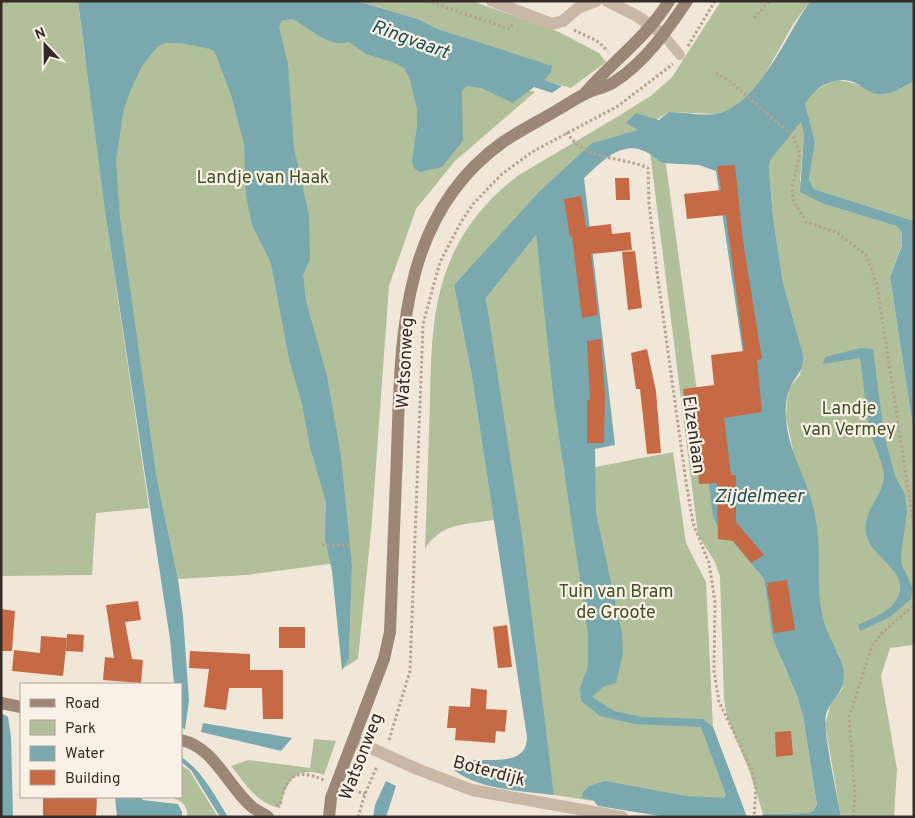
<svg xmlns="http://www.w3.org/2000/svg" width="915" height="818" viewBox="0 0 915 818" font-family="Overpass,sans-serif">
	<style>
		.green { fill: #b1c09a }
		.water { fill: #79a9ae }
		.building { fill: #c56a44 }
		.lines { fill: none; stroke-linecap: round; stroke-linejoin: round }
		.path { stroke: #b5a290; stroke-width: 3; stroke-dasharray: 2.5 2.5; stroke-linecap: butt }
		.lane { stroke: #c9b8a6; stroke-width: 10 }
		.street { stroke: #c9b8a6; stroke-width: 12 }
		.secondary { stroke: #9c8777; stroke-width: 12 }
		.labels { text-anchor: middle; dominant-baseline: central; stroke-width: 4.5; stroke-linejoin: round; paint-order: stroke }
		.park-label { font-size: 18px; fill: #42532b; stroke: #f9f1e5 }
		.street-label { font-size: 18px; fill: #352c27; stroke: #f9f1e5 }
		.water-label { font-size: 19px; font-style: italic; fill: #1d4f56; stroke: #f9f1e5 }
	</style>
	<rect width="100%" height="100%" fill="#f1e7d9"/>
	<g class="green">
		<polygon points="1,1 78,1 85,57 292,19 312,30 535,92 455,161 416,209 389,286 372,521 358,659 342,669 349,659 352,561 246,575 178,579 157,479 147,408 106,218 149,508 96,513 92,575 1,576"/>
		<polygon points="357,1 472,1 559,32 599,53 606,62 571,88 543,80 529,60 438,29 418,19"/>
		<path d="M721,1h89l-16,22 -34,60 -14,17 -14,10 -16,4 -47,-2 -30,18 -47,13 -138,142 18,92 22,143c-31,5 -50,2 -69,28 2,-48 3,-96 5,-144 1,-45 1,-95 18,-138 14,-37 40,-68 71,-91l98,-58 35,-22 20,-18z"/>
		<path d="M834,80c37,1 41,28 80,1v140l-100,-32 -5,-9 6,-38 -11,-38 6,-10z"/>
		<polygon points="801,121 804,134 800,182 824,204 896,226 902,232 904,238 890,277 914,434 914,645 890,648 881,676 897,769 894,817 841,817 825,724 831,704 842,689 844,679 839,654 827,635 823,620 819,602 816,519 811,499 796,464 786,418 787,401 790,387 800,375 803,354 783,283 773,217 769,168 771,159"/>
		<polygon points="650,152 662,163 666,164 699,406 727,535 764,579 769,612 782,661 797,696 803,716 817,805 813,811 809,813 763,814 749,770 727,717 724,699 720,577 715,562 698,535"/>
		<polygon points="536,235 564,473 673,452 686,543 706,582 713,727 745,817 696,817 554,795 486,298"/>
		<path d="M314,739l22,2 -12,34c-29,-10 -38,7 -44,33 -24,-5 -34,-24 -49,-42l18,-6 61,8z"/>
		<path d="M181,765l8,5 29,47h-31c1,-9 -3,-15 -12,-18l1,-2h5z"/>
	</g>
	<g class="water">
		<path d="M78,1h279l61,18 20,10 114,37 -1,6 -7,8 18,6 -10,7 -18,-6 -21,16 -32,-15 -14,-2 -5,5 1,50 -21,26 -22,5 -6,-4 -2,-7 5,-35v-18l-8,-31 -5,-9 -9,-5 -29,-9 -17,-12c-21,6 -39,-14 -57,-23l-11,2 -2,6 9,37 6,84 15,67 1,44 -7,16 3,26 21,75 14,80 11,109 -3,94 -7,11 -10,-99 -7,-31 1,-38 -16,-55 -8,-43 -13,-45 -18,-96 -19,-38 -6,-30 -2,-51 -12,-46 -17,-46 -5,-3 -29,-6h-15l-8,3 -16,20 -10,21 -8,21 -8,53 4,56 37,262 21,100 5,37 6,85 -4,28 -4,-1v-44h-7l-4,-45 -64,-421z"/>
		<path d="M810,1h104v80c-11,7 -23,14 -36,13 -10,-1 -19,-11 -28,-13 -18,-5 -38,9 -45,23l10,38 -6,38 5,9 100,32v213l-24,-157 12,-32v-13l-6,-6 -72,-22 -24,-12 4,-58 -3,-12 -30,37 -2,9 4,49 10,66 20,71c1,18 -6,19 -13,34 -4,9 -5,21 -4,30 2,36 25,66 30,102 6,32 -1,66 7,98 4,21 22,39 21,60 0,14 -15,24 -18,37 -4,13 12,84 15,102h-79l1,-3h6l40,-1 4,-2 4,-6 -14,-89 -6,-20 -24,-57 -9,-60 -37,-44 -9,-8 -5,-11 -14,-110 50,-12 -33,-223 -17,-6 -37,-2c-33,-30 -52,-9 -78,15l31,267 -20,4 1,64 26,120 1,20 -7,30 -13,4 -11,10 22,14 28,6 61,2 10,8 34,90h-81l-68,-11 -5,-6 -11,-2 1,-6 6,-6 16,-5 81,15 38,2 2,-3 -25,-68 -66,-3 -35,-8 -19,-15 -1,-13 8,-22v-32l-34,-232 -18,-167 -50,63 36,238 32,259c-31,-4 -75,-5 -100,-25l3,-7c21,-9 70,9 70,-26l-55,-360 -18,-92 85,-93 53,-49 46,-13 -12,-7 10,-10 23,7 10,-8c15,0 31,4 46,2 41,-5 72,-80 95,-113z"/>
		<path d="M861,348l12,1 11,85 11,42 10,19 2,16 -6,45 1,9 11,24 -2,10 -21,18 -30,14 -2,-6c13,-6 34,-14 40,-28 12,-26 -26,-38 -32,-63 -4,-22 16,-37 18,-57 1,-10 -10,-32 -13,-44 -6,-24 -7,-50 -11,-75l-37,6 2,-7z"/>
		<polygon points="1,713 8,717 11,737 13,817 1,817"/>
		<polygon points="203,723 292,738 281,751 201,732"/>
		<path d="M181,757c21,13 34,39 47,60h-8l-29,-47 -10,-8z"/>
		<polygon points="386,781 396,786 386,817 373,817 375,805"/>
		<polygon points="115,797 140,797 143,800 178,804 182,812 182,817 117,817"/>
	</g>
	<g class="building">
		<polygon points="735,165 743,241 762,359 757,360 762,412 724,418 731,475 736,475 736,522 764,555 751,563 733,541 718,539 717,483 699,484 695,433 689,433 683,389 714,385 711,355 744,351 726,215 687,219 684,194 721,190 717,166"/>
		<polygon points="615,178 629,178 630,200 616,200"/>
		<polygon points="581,196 586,227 611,224 612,234 630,232 632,250 591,254 598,315 582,318 572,236 570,237 564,199"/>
		<polygon points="635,251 642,308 628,310 622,252"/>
		<polygon points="601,339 605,396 604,443 587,443 587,400 590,400 587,341"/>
		<polygon points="647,349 656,391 661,453 647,454 640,389 636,389 631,353"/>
		<polygon points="787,580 795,630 774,633 767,586 769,586 767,583"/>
		<polygon points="138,601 141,620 125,622 132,659 143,660 141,683 103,680 105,657 114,658 106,605"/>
		<polygon points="1,609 15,611 12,651 1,651"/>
		<polygon points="507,625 512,667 498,668 493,627"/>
		<rect x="279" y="627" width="26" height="21"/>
		<polygon points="67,634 84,635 83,652 66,651"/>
		<polygon points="41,636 67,638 63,676 12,671 14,650 40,653"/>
		<polygon points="190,651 250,654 250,670 283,670 283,719 263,719 262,688 229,688 226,710 204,707 209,669 189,668"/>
		<polygon points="471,688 487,690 486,709 507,710 505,732 496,731 495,743 455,740 456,728 447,728 449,706 470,707"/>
		<polygon points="791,731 793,755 776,757 775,732"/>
		<polygon points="43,797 97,797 96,817 43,817"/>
	</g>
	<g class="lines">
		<g class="path">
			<polyline points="427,1 510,29 514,23"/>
			<polyline points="754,18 770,1"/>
			<polyline points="574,30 597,41 608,51"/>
			<polyline points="688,46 715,1"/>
			<polyline points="716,73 731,82 793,136 800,154 792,188 793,200 806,222 836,232 866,255 877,285 914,528"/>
			<path d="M567,132c16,29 54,24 81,36l1,35 8,69 29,210 7,41 16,40 6,39 -1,69 5,31 33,68 4,19 -2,28"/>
			<polyline points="322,545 352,545"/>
			<polyline points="389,740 410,671 423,324 440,262 461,222 473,204 502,174 532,152 618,106 673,64"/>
			<polyline points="349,789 365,794"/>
			<path d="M276,805h4c6,-30 15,-37 44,-25"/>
			<polyline points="358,817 365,794 377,766"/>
			<polyline points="853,817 855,795 849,717 872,646 882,633 914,605"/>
		</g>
		<polyline class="lane" points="663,34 680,55"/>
		<g class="street">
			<polyline points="492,1 552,24 563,21 578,8 596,1"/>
			<polyline points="607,1 637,16 663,34"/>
			<polyline points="353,740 417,769 472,790 622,817"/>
		</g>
		<g class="secondary">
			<path d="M586,92c27,-31 61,-55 83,-91"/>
			<polyline points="1,703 21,707"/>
			<path d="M181,740c33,7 46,45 70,66 5,5 12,7 17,11"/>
			<path d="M329,817l2,-19 53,-139 6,-27c2,-59 5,-119 7,-179 4,-113 2,-237 106,-311 18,-12 38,-22 56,-33 9,-5 17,-11 26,-15 9,-5 20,-6 29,-12 30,-19 53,-51 73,-81"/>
		</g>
	</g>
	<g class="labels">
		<g class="park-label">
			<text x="263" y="178">Landje van Haak</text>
			<text x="849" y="409">Landje<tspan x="849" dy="21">van Vermey</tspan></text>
			<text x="616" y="592">Tuin van Bram<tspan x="616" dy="21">de Groote</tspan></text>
		</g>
		<g class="street-label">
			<text transform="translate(406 363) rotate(-87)">Watsonweg</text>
			<text transform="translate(693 435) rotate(82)">Elzenlaan</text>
			<text transform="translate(362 757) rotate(-69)">Watsonweg</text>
			<text transform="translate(489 772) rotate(15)">Boterdijk</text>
		</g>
		<g class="water-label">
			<text transform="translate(410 40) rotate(20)">Ringvaart</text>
			<text x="759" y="497">Zijdelmeer</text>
		</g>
	</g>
	<rect width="915" height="818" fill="none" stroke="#352c27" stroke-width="5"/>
	<rect x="20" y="683" width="162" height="115" fill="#f9f1e5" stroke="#aba299"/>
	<rect x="30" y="699" width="25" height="8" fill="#9c8777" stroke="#aba299"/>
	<text x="65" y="708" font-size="15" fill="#352c27">Road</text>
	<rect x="30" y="720" width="25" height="15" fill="#b1c09a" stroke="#aba299"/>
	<text x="65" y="733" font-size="15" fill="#352c27">Park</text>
	<rect x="30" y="746" width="25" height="15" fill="#79a9ae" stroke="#aba299"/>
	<text x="65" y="758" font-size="15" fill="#352c27">Water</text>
	<rect x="30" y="770" width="25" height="15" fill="#c56a44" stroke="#aba299"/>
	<text x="65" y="783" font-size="15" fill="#352c27">Building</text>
	<g transform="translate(45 45) rotate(338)" stroke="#f9f1e5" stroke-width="4" paint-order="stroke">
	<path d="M0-4L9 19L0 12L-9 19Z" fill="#352c27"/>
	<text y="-8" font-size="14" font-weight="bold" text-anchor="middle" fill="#352c27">N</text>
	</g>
</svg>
